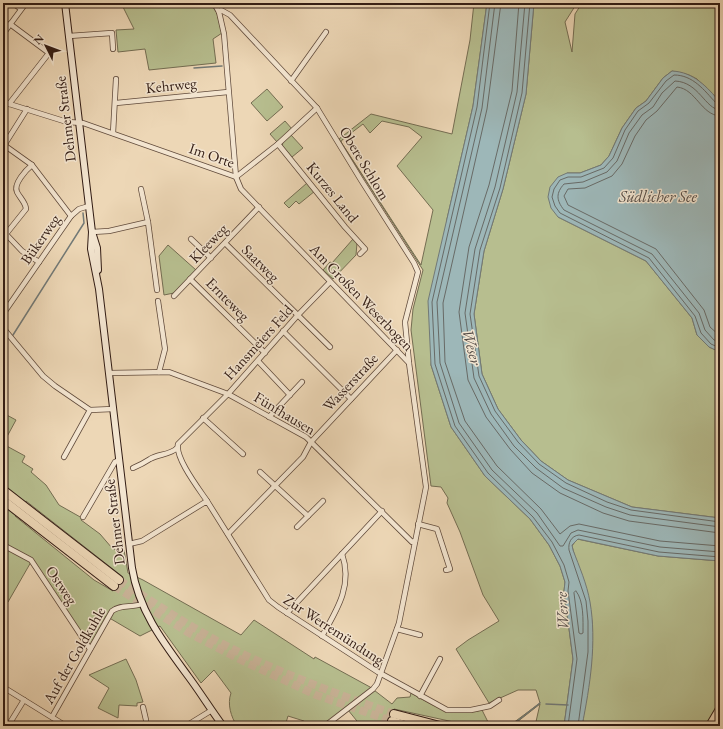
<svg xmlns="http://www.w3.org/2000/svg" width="723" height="729" viewBox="0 0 723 729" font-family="'EB Garamond',serif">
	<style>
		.green { fill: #b7be8f; stroke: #746d52; fill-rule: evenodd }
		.water { fill: #9db7b8; stroke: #727976 }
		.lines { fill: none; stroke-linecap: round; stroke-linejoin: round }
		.shore { stroke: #686a66; stroke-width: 1 }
		.stream { stroke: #727976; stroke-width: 1.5 }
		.highway-tunnel { stroke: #c8b296; stroke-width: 8; stroke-dasharray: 8 4; stroke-linecap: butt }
		.street-casing { stroke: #614b3c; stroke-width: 6 }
		.secondary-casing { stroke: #321c14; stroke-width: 8 }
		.highway-casing { stroke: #321c14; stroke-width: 10 }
		.street { stroke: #f3e5d0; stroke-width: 4.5 }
		.secondary { stroke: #f3e5d0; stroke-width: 6 }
		.highway { stroke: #edd7b6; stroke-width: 8 }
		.labels { text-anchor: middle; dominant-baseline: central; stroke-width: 3; stroke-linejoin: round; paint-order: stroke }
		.street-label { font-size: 15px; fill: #321c14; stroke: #f3e5d0 }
		.water-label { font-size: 16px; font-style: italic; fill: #524a45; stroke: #f3e5d0 }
	</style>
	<rect width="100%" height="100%" fill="#edd7b6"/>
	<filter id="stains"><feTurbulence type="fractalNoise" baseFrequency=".005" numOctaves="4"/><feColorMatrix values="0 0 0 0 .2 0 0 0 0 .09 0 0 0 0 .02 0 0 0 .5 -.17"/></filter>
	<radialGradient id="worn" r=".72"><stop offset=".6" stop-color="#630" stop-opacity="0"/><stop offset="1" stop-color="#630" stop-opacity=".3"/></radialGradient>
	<g class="green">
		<polygon points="121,3 210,3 217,13 222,33 213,39 216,63 149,70 145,49 118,52 116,30 134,29"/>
		<path d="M474,3h13l-14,103 -26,113 -16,146 20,62 34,49 45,43 19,26 11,21 5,16 -1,9 9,68 -9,67h-29l5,-22 -28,22h-3l31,-23 -4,-13h-18l-29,13 -33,-54 12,-9 31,-19 -16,-26 -23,-63 -13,-29 1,-5 -7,-11 -10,-1 -20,-156 2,-21 10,-39 -84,-131 32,-25 81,20 18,-94zM382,121l27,6 13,10 -25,29 36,44 -12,55 -80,-123 1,-2 21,-16 7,9z"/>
		<polygon points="534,3 577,3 565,22 572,52 575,14 582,3 720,3 720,102 697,79 689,75 672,71 663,78 646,101 636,108 622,128 609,156 601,165 580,173 567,173 558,217 646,261 692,318 697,335 709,347 720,352 720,518 632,507 568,480 541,461 521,440 498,409 482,374 474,314 484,251 503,189 526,94"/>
		<polygon points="267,89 283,107 267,121 251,103"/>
		<polygon points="285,121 292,129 277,142 270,134"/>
		<polygon points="291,135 303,148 292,157 282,146 283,142"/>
		<polygon points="307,183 315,191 299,204 296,201 289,208 284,203"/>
		<polygon points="353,239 357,243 356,255 333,279 323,270 330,262 332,263"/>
		<polygon points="168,245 196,270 174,293 164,295 159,256"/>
		<path d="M3,413l13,7 -13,24 22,12 -3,6 11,7 -2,3 15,13 13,20 23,13 -1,2 19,14 12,14 7,3 5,-1 4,23 15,7 98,55 13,-15 60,39 1,-2 55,30 22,17 5,-6 13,-1 1,-4c27,15 39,24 71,17l8,16h-18l-78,-17 -5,16 3,1h-31l-13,-16 -21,16h-20l-3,-5 -16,-5 -3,10 -14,-5 -6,5h-28c-6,-9 -10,-22 -6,-33l-17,-23 -13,13 -41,-57 -20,10 -34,-20 -18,33 -57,-87 -23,40 -5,-3zM26,501l97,76 -10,14 -19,-11 -79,-64z"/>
		<polygon points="577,539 658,556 720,561 720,726 582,726 592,652 592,621 572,546"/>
		<polygon points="126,659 136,680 143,702 137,703 137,706 119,705 118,718 98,708 109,688 89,675"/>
	</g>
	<g class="water">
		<path d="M487,3h47l-8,91 -23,95 -19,62 -10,63 8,60 16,35 23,31 20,21 27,19 64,27 88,11v43l-62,-5 -80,-17 -6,6 1,5c6,16 14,34 17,52 7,40 0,84 -8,124h-18l9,-67 -9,-68 1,-9 -5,-16 -11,-21 -19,-26 -45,-43 -34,-49 -20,-62 -3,-64 45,-195z"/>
		<path d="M672,71c22,1 35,16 48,31v250l-11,-5 -12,-12 -5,-17 -46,-57 -88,-44 -7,-9 -3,-11 2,-10 8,-10 9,-4h13l21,-8 8,-9 13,-28 14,-20 10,-7 17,-23z"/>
	</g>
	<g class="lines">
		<g class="shore">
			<polyline points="490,3 477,107 432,302 435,364 455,426 488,473 533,517 552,542 564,565 569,582 568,591 577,659 568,726"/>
			<polyline points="495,3 482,108 437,302 440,363 459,423 492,470 537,513 560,546 563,546 571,533 578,530 660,547 720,552"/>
			<polyline points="501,3 487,109 443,303 445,362 465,421 497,466 541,509 560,534 570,526 579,524 660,541 720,546"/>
			<polyline points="519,3 512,91 489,185 469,247 459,312 468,380 486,417 510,449 532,473 560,493 603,513 629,521 720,533"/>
			<polyline points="525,3 517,92 495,187 475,249 465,313 474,378 491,414 514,446 536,468 563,488 606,507 630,515 720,527"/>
			<polyline points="530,3 522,93 500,188 480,250 470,314 479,376 495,411 518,442 539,464 566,483 607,502 631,510 720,522"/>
			<path d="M720,105l-4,-2c-12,-13 -23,-28 -42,-28l-8,6 -17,22 -11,8 -13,19 -12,28 -9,10 -23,9h-13l-8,3 -6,9 -2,8 3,9 5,7 89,45 46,58 6,17 10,11 9,4"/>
			<path d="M720,110c-15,-1 -21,-28 -45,-29l-13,12 -9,14 -11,8 -13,18 -12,28 -10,11 -24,10 -19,2c-8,9 -8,16 0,26l88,44 47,59 6,17 9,10 6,2"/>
			<path d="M720,116c-19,-1 -24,-27 -43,-29l-20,24 -11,9 -11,16 -13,28 -10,12 -27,12 -17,1 -4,7 4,9 88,44 48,61 6,17 10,9"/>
			<path d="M576,591c8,10 7,29 7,42l-2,1 -2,-1 -5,-40z"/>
			<path d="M578,726l10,-74v-31l-2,-20 -17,-51c-1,-7 2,-14 10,-15l80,17 61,5"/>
		</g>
		<g class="stream">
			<polyline points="194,68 222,66"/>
			<polyline points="13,335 84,223 83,213"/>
			<polyline points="546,704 568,705"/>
			<polyline points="511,726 540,703"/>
		</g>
		<g class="highway-tunnel">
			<path d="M119,580c32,21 64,42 98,61 57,30 117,52 177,73"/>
			<polyline points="114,586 189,633 241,660 316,695 392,721"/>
		</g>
		<g class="street-casing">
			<g id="street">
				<polyline points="13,3 21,9"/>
				<polyline points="214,3 219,12 224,34 236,177 241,189 409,363 426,487 399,623 377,684 373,689 325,726"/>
				<polyline points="219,12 221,10 230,15 317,108 361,180 414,263 418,272 405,322 409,363"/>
				<polyline points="3,34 26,3"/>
				<polyline points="69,36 112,33 113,49"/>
				<polyline points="291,81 326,32"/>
				<polyline points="3,102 67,122 83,123 236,177 278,144 317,108"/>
				<polyline points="116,103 228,92"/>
				<polyline points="9,104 49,53 10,24"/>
				<polyline points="113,133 116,79"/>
				<polyline points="278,144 345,227 365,249 360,254"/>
				<polyline points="4,145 32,165 71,216"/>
				<polyline points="3,147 27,109"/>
				<polyline points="141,189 148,222 157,290"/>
				<polyline points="3,231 22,251 39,262"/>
				<polyline points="92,232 109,231 148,222"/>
				<path d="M6,234l20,-25c0,-6 -6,-11 -9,-17 -4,-8 9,-22 15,-27"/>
				<polyline points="191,239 211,258"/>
				<polyline points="226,244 330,347"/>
				<polyline points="190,279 265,353"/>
				<polyline points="174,296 259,207"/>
				<polyline points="158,301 165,349 159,372"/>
				<polyline points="3,314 71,216 79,209 89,206"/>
				<polyline points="3,328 43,376 55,386 90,410 113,409"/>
				<polyline points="283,331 351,399"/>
				<polyline points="258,361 290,395"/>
				<polyline points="109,373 169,372 228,394 306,437 412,542 415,541"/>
				<polyline points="269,417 302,382"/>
				<polyline points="203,418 243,454"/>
				<polyline points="64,457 90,410"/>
				<path d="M133,468c7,-3 11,-5 17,-9 8,-5 20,-4 27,-11"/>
				<polyline points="260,472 308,516 323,501"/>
				<path d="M207,501c-8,-12 -32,-43 -29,-57l51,-51 68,-77 33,-34"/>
				<polyline points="83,517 115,462 119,460"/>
				<polyline points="418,524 437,529 450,569 446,570"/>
				<polyline points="297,527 308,516"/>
				<polyline points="228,534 303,457 311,442 397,350"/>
				<polyline points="129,544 142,541 207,501 269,600 278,607 378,672 447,710 471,710 490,706 499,700"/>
				<polyline points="3,545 31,560 90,649"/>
				<polyline points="287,613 382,511"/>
				<polyline points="397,629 420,635"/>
				<path d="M322,636c15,-26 31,-51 20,-82"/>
				<polyline points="3,687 66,726"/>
				<polyline points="420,696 440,659"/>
				<polyline points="143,707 146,720 146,726"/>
				<path d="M52,717l60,-106c9,-7 19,-3 30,-7"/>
				<polyline points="8,726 24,700"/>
				<polyline points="186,726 212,710"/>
			</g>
		</g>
		<g class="secondary-casing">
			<g id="secondary">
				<polyline points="65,3 92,232 97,248 98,270"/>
				<path d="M92,232l-1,17 8,40 33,279c7,43 31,74 56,108 12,16 23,34 35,50"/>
			</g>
		</g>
		<g class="highway-casing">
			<g id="highway">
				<polyline points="3,490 119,580"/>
				<polyline points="3,500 114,586"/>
				<polyline points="394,714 440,726"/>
				<polyline points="392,721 408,726"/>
				<polyline points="710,726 720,709"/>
			</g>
		</g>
		<use href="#street" class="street"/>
		<use href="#secondary" class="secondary"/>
		<use href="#highway" class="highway"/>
	</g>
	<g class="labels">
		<g class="street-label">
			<text transform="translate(171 85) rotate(-6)">Kehrweg</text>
			<text transform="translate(65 119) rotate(-97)">Dehmer Straße</text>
			<text transform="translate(212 155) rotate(19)">Im Orte</text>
			<text transform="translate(365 163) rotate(59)">Obere Schlom</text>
			<text transform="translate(333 192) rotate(51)">Kurzes Land</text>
			<text transform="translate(40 239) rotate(-55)">Bükerweg</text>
			<text transform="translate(208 243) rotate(-46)">Kleeweg</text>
			<text transform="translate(261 263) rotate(45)">Saatweg</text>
			<text transform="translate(362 297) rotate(46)">Am Großen Weserbogen</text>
			<text transform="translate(228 299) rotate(45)">Ernteweg</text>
			<text transform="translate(258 342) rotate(-48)">Hansmeiers Feld</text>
			<text transform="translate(350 382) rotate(-47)">Wasserstraße</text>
			<text transform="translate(285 413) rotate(31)">Fünfhausen</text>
			<text transform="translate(114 522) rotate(-97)">Dehmer Straße</text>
			<text transform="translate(62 585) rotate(56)">Ostweg</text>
			<text transform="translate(334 629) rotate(33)">Zur Werremündung</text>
			<text transform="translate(74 655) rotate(-60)">Auf der Goldkuhle</text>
		</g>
		<g class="water-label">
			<text x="658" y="196">Südlicher See</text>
			<text transform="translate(472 347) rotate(75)">Weser</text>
			<text transform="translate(562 611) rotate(-93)">Werre</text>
		</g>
	</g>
	<rect width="723" height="729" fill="none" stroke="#edd7b6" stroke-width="16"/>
	<rect x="4" y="4" width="715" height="721" fill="none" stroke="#321c14" stroke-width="2"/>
	<rect x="8" y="8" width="707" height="713" fill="none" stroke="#321c14"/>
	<g transform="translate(46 46) rotate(312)" stroke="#f3e5d0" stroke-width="3" paint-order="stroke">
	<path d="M0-3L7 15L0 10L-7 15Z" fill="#321c14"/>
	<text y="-6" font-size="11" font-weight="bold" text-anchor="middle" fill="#321c14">N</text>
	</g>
	<rect width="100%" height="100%" filter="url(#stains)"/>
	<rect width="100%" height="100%" fill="url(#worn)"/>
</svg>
